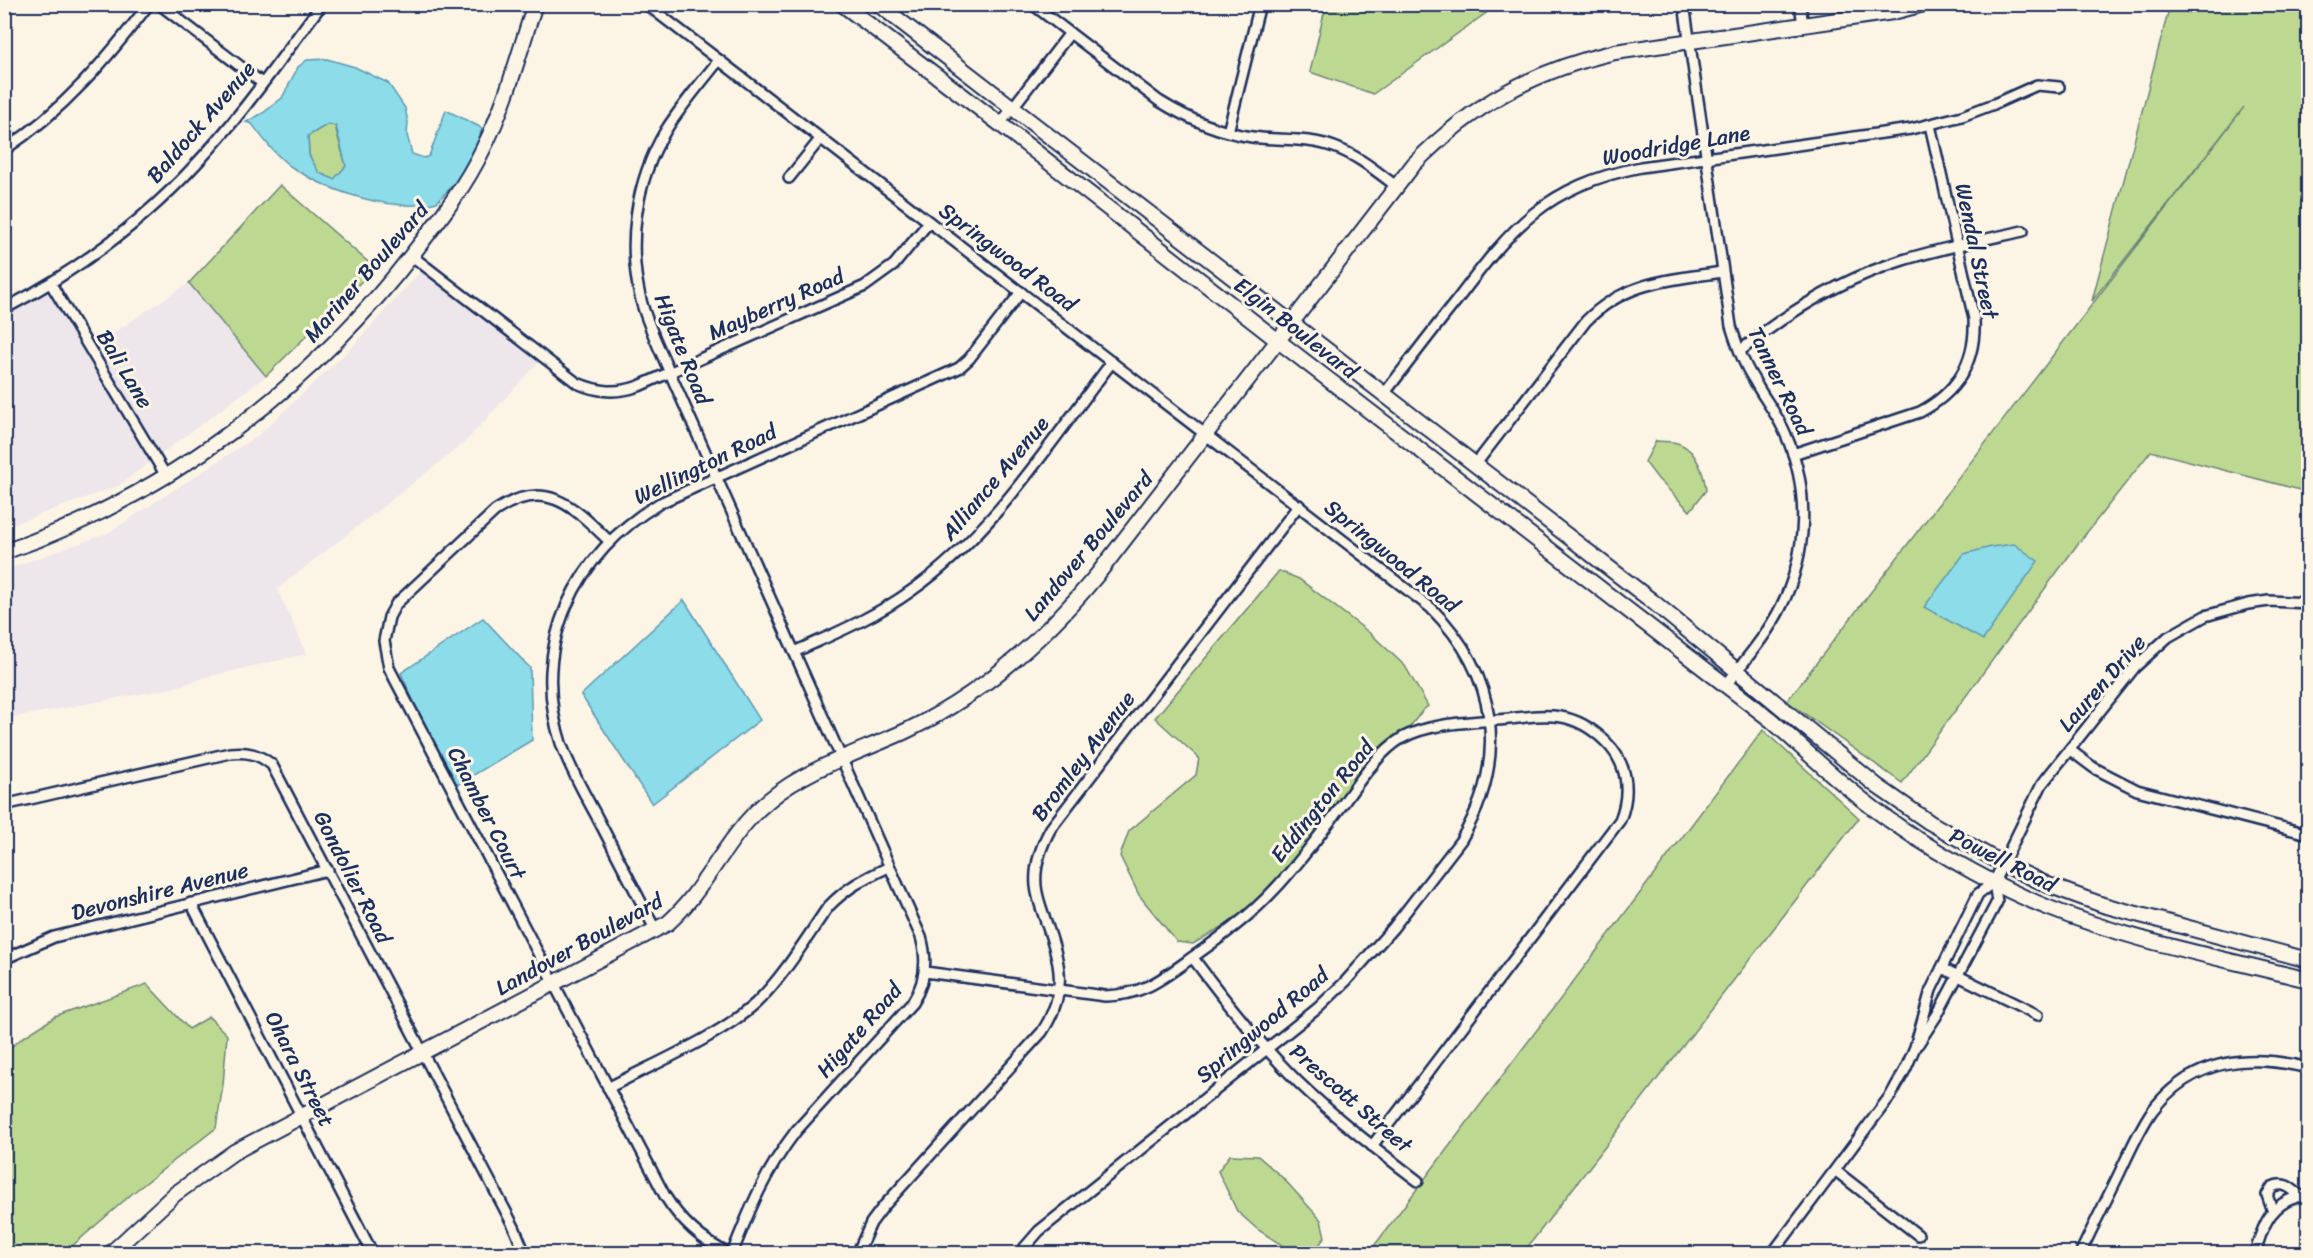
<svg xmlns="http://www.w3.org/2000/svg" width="2313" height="1258" viewBox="0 0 2313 1258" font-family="Sriracha,sans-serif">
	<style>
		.built { fill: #ede6ea }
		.green { fill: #bdd991; stroke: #6c8478; stroke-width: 1.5 }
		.water { fill: #8cdce9; stroke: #5f97b1; stroke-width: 1.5; fill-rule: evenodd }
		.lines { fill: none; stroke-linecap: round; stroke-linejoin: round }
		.street-casing { stroke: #1b2f5e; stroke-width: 14 }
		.secondary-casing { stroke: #1b2f5e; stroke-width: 18 }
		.street { stroke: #fcf5e5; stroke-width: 9 }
		.secondary { stroke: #fcf5e5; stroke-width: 14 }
		.labels { text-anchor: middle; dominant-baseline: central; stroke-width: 6; stroke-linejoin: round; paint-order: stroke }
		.street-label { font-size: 22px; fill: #1b2f5e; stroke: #fcf5e5 }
	</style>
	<rect width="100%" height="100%" fill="#fcf5e5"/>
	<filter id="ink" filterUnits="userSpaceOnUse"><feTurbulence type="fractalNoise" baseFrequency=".0167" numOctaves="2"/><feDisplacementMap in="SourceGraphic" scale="12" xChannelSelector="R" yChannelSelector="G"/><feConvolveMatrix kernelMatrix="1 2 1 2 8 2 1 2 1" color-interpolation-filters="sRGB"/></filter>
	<g filter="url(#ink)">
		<g class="built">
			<polygon points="431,260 475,300 549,351 463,444 277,589 307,654 210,676 172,688 5,719 5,570 108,533 260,434 350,349"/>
			<polygon points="189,283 266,376 118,486 5,527 5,311 54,286 89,349"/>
		</g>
		<g class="green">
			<polygon points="1326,5 1326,4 1509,5 1492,9 1373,94 1310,72"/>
			<polygon points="2170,5 2308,5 2308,492 2151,451 2077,545 1902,783 1787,701 2244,107 2092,301"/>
			<polygon points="328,124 335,126 346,166 334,180 319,173 309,155 308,136"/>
			<polygon points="280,185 375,268 266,376 189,283"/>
			<path d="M1656,441c8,1 17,0 24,3 17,7 24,30 26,46l-16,21 -32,-32 -13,-17z"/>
			<polygon points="1279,571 1299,579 1371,634 1405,666 1428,706 1422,711 1377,770 1293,864 1239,917 1193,944 1177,942 1139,895 1120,856 1129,831 1196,775 1199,758 1155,718"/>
			<polygon points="1763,730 1859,818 1523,1253 1368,1254"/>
			<polygon points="147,984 189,1029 209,1017 227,1035 223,1085 216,1128 134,1192 64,1253 5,1253 5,1052 22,1038 55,1017"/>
			<polygon points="1230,1155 1258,1156 1283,1178 1321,1220 1325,1237 1313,1253 1291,1251 1257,1229 1237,1211 1218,1171"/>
		</g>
		<g class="water">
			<path d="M327,59l28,8 33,16 17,25 3,14 -1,13 5,19 12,4 5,-2 17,-46 36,18c-9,36 -20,48 -45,74 -43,11 -104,-9 -141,-32 -18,-11 -32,-30 -44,-46l-6,-2 17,-9 19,-15 16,-31 9,-7zM328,124l8,2 10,40 -12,13 -15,-6 -10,-18 -1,-19z"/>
			<polygon points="2014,544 2038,561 1983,640 1924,607 1964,554 1991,547"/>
			<polygon points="684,600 760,720 652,804 581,695"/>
			<polygon points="483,618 530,668 532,740 452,788 401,673"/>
		</g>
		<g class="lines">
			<g class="street-casing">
				<g id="street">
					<polyline points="159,4 262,83"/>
					<path d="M646,4l785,604c67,67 78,151 30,232l-68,88 -48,54 -27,26 -279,223 -20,23"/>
					<path d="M1032,4l127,97c29,18 59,31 93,36 28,4 55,0 82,10 23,8 42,24 62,39"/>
					<path d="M1684,4l47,322c6,19 12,37 23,54 10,19 24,35 32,55 24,55 22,118 -5,172 -14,28 -36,53 -55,78"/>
					<polyline points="1800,4 1803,25"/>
					<path d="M719,60c-18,23 -38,46 -53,70 -31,52 -40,116 -24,174 7,24 18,46 28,69l251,564c7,24 5,45 -9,66l-116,128c-30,39 -46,77 -64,123"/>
					<polyline points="1000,124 1070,33"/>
					<polyline points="1228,132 1260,4"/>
					<path d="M4,150c59,-39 103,-91 145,-146"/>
					<polyline points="789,178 821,138"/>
					<path d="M412,256l165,127c21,9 39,11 62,3l226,-100 29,-21 35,-43"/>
					<polyline points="51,284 166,476"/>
					<path d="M4,309c73,-38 138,-86 193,-146 46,-49 84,-105 125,-159"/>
					<path d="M1740,351c49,-40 102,-72 163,-91 39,-12 80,-20 120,-29"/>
					<path d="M1384,394c24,-31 48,-63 73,-94 56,-74 89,-114 184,-133l270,-38 51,-13 32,-12 43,-19 22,2"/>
					<path d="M1793,454l127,-42c38,-20 56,-51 54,-93l-44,-194"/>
					<path d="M1475,465l111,-144c40,-40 83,-41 136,-49"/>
					<path d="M609,541c-36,-35 -64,-64 -114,-30l-99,93 -7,13 -5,24 5,27 276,528c16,26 36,44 64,58"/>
					<path d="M794,652c40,-18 81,-35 117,-61 81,-56 141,-151 201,-229"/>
					<polyline points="2070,750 2094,768 2137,790 2308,834"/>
					<path d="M4,805l226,-52c17,-2 29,1 42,12l242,462 11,27"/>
					<polyline points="191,903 373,1254"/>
					<path d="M656,931c-20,-38 -39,-76 -59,-114 -13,-24 -27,-48 -36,-74 -32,-97 14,-190 99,-240l299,-135 10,-9 52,-67"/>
					<path d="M1193,958c32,43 65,84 104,123 37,36 79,68 121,100"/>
					<polyline points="4,959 54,937 328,870"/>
					<polyline points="1942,968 2038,1015"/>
					<path d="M925,972l180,24c37,-1 56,-16 85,-37 30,-21 59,-42 84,-69 22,-23 41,-49 60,-74 20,-26 40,-61 68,-78 29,-16 74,-16 107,-19 40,-5 65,-8 96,22 23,22 26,51 15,79l-248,326"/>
					<polyline points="1918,1044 1937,1015 1997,902 1994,882"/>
					<path d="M608,1088c45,-24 111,-51 148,-85 28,-27 49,-63 72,-96 18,-19 37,-29 61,-40"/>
					<polyline points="1836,1171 1918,1235"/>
					<path d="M2273,1212l-6,-17 5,-8c12,-6 19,1 28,9"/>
					<path d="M857,1254l14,-31 12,-16 159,-175c26,-40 19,-67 4,-110 -4,-12 -9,-24 -10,-36 -2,-21 5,-40 15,-58l248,-323"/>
					<polyline points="1772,1254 1891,1095 1906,1068 1915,1047 1931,990 1978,894 1994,882 2042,784 2135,667 2168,637 2205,616 2248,604 2269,601 2308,603"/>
					<path d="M2080,1254c13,-28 27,-55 40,-82 10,-21 19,-42 32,-61 40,-53 97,-58 156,-43"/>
					<path d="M2255,1254c8,-32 18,-55 53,-59"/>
				</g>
			</g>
			<g class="secondary-casing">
				<g id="secondary">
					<path d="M842,4l158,120 277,216 494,380c42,37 83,77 130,108 43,29 100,61 148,80 83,33 173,50 259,72"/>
					<polyline points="878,4 1652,601 1877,786 1929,822 2003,864 2048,885 2103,905 2308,960"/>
					<path d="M4,552c165,-56 309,-167 414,-305 24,-31 48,-62 65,-98 23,-45 36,-96 52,-145"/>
					<path d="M110,1254l65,-60 59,-42 434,-229c40,-36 59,-89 101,-123 40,-33 92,-48 139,-70 75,-36 136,-91 189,-155l317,-411c59,-60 119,-93 201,-112l278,-40 31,-8"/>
				</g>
			</g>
			<use href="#street" class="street"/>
			<use href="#secondary" class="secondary"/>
		</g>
	</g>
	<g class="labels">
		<g class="street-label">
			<text transform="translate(201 122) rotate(-49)">Baldock Avenue</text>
			<text transform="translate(1676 145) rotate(-10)">Woodridge Lane</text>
			<text transform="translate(1977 251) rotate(78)">Wendal Street</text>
			<text transform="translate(1008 257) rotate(37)">Springwood Road</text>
			<text transform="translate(366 272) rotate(-49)">Mariner Boulevard</text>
			<text transform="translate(776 304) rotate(-24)">Mayberry Road</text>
			<text transform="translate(1296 328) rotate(38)">Elgin Boulevard</text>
			<text transform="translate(683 349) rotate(68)">Higate Road</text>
			<text transform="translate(125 369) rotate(59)">Bali Lane</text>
			<text transform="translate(1780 381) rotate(64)">Tanner Road</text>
			<text transform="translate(705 464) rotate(-26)">Wellington Road</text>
			<text transform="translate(995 478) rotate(-50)">Alliance Avenue</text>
			<text transform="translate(1088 546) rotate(-50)">Landover Boulevard</text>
			<text transform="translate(1392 556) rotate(39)">Springwood Road</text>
			<text transform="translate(2102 683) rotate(-49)">Lauren Drive</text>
			<text transform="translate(1083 756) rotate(-53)">Bromley Avenue</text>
			<text transform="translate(1322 801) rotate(-51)">Eddington Road</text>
			<text transform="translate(487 813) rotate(63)">Chamber Court</text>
			<text transform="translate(2003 860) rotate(27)">Powell Road</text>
			<text transform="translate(353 877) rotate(63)">Gondolier Road</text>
			<text transform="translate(160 891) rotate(-14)">Devonshire Avenue</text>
			<text transform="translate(579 944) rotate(-29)">Landover Boulevard</text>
			<text transform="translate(1262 1025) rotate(-40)">Springwood Road</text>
			<text transform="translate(859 1030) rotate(-49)">Higate Road</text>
			<text transform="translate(300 1069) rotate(63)">Ohara Street</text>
			<text transform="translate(1351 1098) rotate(41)">Prescott Street</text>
		</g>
	</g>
	<rect width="2313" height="1258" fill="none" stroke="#fcf5e5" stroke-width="24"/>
	<rect x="12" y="12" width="2289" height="1234" fill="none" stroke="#1b2f5e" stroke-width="2" filter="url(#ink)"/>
</svg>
